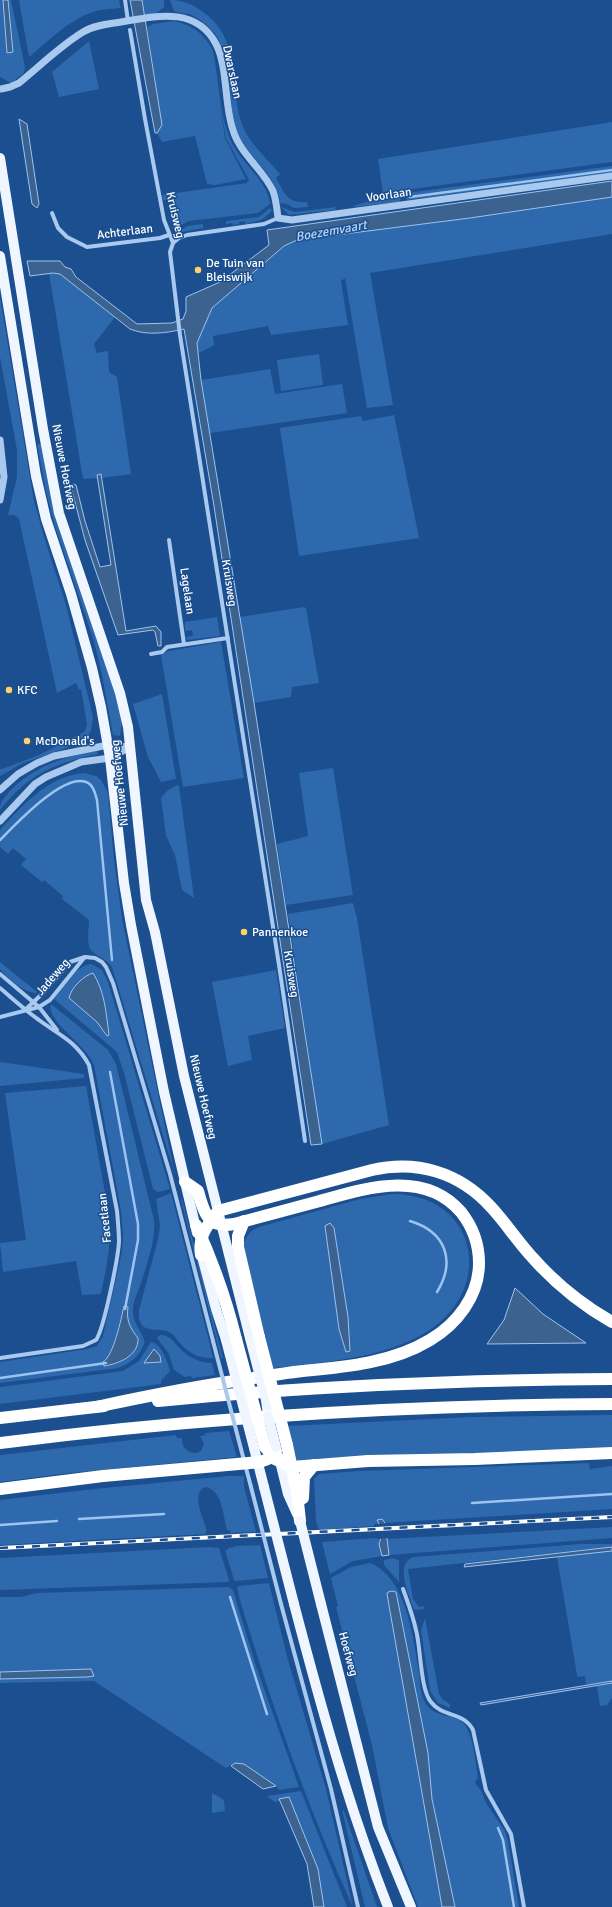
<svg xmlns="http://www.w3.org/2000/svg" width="612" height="1907" viewBox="0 0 612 1907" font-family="Signika,sans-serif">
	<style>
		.green { fill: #2e69ad; fill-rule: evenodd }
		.water { fill: #3c6290; stroke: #9cc4f0 }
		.pier { fill: #1b4f8f }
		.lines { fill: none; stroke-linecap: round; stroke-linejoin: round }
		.stream { stroke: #9cc4f0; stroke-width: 2.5 }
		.minor { stroke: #a9c9ee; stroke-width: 4 }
		.tertiary { stroke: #a9c9ee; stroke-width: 7 }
		.primary { stroke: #f0f6ff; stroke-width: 10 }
		.motorway { stroke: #fff; stroke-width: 12 }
		.rail-casing { stroke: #fff; stroke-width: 4 }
		.rail { stroke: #1b4f8f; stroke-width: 2.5; stroke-dasharray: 8; stroke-linecap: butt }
		.minor-bridge { stroke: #a9c9ee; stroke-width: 4 }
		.primary-bridge { stroke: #f0f6ff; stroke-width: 10 }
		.motorway-bridge { stroke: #fff; stroke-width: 12 }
		.poi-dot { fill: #ffd166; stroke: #1b4f8f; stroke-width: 1.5 }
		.labels { text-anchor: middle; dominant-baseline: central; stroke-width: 3; stroke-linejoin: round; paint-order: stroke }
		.street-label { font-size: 12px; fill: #fff; stroke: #1b4f8f }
		.poi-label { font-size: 12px; fill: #fff; stroke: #1b4f8f; text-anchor: start }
		.water-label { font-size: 13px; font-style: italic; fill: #b5d3f5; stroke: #1b4f8f }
	</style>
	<rect width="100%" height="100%" fill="#1b4f8f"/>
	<g class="green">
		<polygon points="0,0 3,0 7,53 13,52 8,0 11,0 25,67 24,73 11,83 0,77"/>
		<path d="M21,0h98l2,8c-9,1 -20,1 -28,4 -25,8 -44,29 -64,45l-10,-56z"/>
		<polygon points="142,0 164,0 164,7 157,13 145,16"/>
		<path d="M170,0c12,0 23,4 33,12 41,29 24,76 41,117 8,17 24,31 36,45l-4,4c8,15 12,26 31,24l1,5 -14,1 -7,-4 -7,-1c-3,-29 -32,-45 -42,-70 -12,-31 -4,-70 -23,-99 -6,-8 -16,-16 -26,-20 -5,-1 -11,-1 -15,-3z"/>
		<path d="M174,21c18,4 31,13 39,30 6,29 6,61 17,88 10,24 37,40 40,65l-12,9 -69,8 -15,8 -2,-2 6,-5 -4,-22h-11l-1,-5 85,-12 2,-3 -23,-42 -7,-40 6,40 21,41 -31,6 -8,-1 -12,-48 -33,6 -5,-9 5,-8 -15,-98 6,-3z"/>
		<polygon points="89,41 99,89 59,97 52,72"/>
		<polygon points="612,122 612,162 383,193 378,159"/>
		<polygon points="612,166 612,173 407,200 406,198 407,193"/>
		<polygon points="400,195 401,199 399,202 354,207 353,206 376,199"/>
		<polygon points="612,197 612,234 370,273 393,405 367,408 345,278 341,281 348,325 271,335 268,326 213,336 214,345 197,354 197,343 212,308 284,246 297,240 470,218"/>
		<polygon points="281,207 295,212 336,207 335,210 289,215"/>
		<path d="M270,208l2,2c-8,11 -14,11 -27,14v-3l-6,1v2l-6,1 -1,-2 -6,1v-3l33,-4z"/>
		<polygon points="203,224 203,228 177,233 187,226"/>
		<polygon points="49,273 60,274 115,317 94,344 97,353 108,351 109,372 117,377 131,474 101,478 100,475 97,475 98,478 83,479"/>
		<polygon points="0,297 34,501 44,537 66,605 93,717 91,731 83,742 23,763 0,776 0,769 2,769 39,755 82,733 85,731 87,724 81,689 79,690 76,683 57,693 19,519 14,515 8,515 17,477 17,450 0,357"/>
		<polygon points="319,354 323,385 281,391 277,360"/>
		<polygon points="270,369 275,394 342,384 347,413 210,433 201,380"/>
		<polygon points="394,415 419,538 299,556 280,428 361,416 363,421"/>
		<polygon points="37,444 41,444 58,525 114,689 122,722 120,736 113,735 102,675 94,641 55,526 46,492"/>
		<polygon points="304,607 306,608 319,683 292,687 291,697 254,703 240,617"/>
		<polygon points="217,617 220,636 187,640 186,637 193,636 192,630 185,631 185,622"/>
		<polygon points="221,642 244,778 183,787 161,655 169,651"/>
		<polygon points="162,694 176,779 161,782 148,757 133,704"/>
		<path d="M97,751l1,3c-44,9 -70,21 -98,56 0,-8 4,-12 9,-18 23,-25 56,-36 88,-41z"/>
		<polygon points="333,768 353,895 286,905 277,844 308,836 299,773"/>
		<path d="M84,773l12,3 5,4 7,13 6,67 8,59 53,256 -63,-208c-5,-9 -20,-11 -23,-21 -2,-8 0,-18 0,-26l-27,-21 1,-3 -19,-16 -2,2 -21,-17 5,-6 -13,-11 -5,6 -8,-7v-17c23,-25 48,-54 84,-57z"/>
		<polygon points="177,785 179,786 194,898 182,890 175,855 166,836 161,798 168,790"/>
		<polygon points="353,903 357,918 389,1125 322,1144 288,914"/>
		<path d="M0,962l37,30 -1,1c-14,-1 -27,-14 -36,-24z"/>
		<path d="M91,964l11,6 6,12 62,207 -12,3 -5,-3 -29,-116 -7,-21 -63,-53c8,-12 21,-33 37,-35zM102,992l7,43 -3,1 -9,-14z"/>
		<polygon points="276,970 285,1028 248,1036 252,1060 228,1066 212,982"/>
		<path d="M51,1004l57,46 8,14 38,156c2,22 -8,46 -14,66 -3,8 -7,16 -7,24 -1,15 14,26 11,34 -4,12 -14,20 -26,24l-118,15v-21l88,-13 9,-3 6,-10 19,-84 1,-19 -2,-22 -27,-146c-7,-20 -48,-43 -43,-61z"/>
		<polygon points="0,1062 84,1074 84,1078 0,1086"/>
		<path d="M86,1086l24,135c1,26 -4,48 -9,73l-19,1 -6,-34 -73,11 -3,-29 26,-3 -21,-147z"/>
		<path d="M171,1193l38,148 4,17c-13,1 -25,-5 -33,-15 -4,-4 -6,-9 -11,-11 -8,-4 -17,0 -25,-5 -5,-3 -6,-11 -5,-17l19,-71 2,-13 -4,-27z"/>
		<path d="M392,1194c85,0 104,93 36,137 -44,28 -104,31 -155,37l-30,-123c3,-8 7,-15 16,-18l101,-28zM327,1226h6l1,2 14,89 2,34 -4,1 -7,-23 -14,-102z"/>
		<polygon points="182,1199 223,1358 221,1358 181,1200"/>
		<path d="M160,1335c12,-1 16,12 25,18 7,6 18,10 27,10l3,12 -23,3 -1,-2 -6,1 -11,-7 -5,-16 -12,-16z"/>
		<path d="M151,1342c11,2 16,19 19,29l-9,10v3l-161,20v-17l123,-16 16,-10z"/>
		<polygon points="612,1415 612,1448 295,1462 287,1426 472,1417"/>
		<path d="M229,1431l8,26 -168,16 -69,9v-27l176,-20 1,3h5c-1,9 6,15 14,15l5,-2 3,-7 -4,-8 6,-1 -1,-2z"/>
		<polygon points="589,1463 590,1469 612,1466 612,1509 385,1523 380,1519 377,1520 380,1524 374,1524 374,1526 319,1530 316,1521 314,1479 319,1474 359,1471"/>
		<path d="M229,1476h15v11l12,45 -26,1v-3h-3c-4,-14 -4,-40 -22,-43 -15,7 -1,33 2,44l-2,1 1,2 -206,11v-45l94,-11z"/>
		<polygon points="612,1527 612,1538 389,1555 386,1539"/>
		<polygon points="375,1538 380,1539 379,1544 382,1556 353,1561 330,1574 322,1542"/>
		<path d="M580,1544h32v3l-204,22 5,30 6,8 5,-1v3l-10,1c-4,-13 -21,-47 0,-53z"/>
		<polygon points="260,1545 268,1578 236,1581 234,1580 225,1550 228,1550 227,1548 235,1547 235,1546"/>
		<polygon points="209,1547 219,1548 229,1580 228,1582 0,1590 0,1558"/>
		<polygon points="612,1549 612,1681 586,1685 585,1676 578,1677 577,1675 557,1557"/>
		<polygon points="394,1558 399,1561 399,1582 384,1565 384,1560"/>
		<path d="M370,1563c37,15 43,75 49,109 1,10 1,23 7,32 9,13 23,10 35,17 12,8 15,43 17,57l-3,4 2,4 4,4 5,13 19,28 3,10 11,66h-64l-23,-108 -4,-46 -41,-159 55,313h-24l-30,-79 -16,-83 -36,-138 2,-1 -7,-28 20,-11z"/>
		<path d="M269,1583l19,77 38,129 27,118c-45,-99 -82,-203 -113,-307l-3,-12 2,-2z"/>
		<polygon points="229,1587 233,1590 256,1666 299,1787 279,1790 276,1786 235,1763 226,1768 94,1681 0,1683 0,1679 88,1677 91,1669 0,1672 0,1597 21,1597 37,1593"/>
		<polygon points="425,1618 439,1694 443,1700 450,1704 450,1708 438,1703 430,1691 421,1630"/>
		<polygon points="612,1683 612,1698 607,1705 600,1706 597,1686"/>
		<polygon points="301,1791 347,1907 324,1907 318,1869 279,1799 280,1801 275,1802 267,1796"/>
		<polygon points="212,1793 224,1800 225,1811 212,1813"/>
		<polygon points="342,1810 344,1811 377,1907 365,1907"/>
	</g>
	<g class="water">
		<polygon points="3,0 8,0 13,52 7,53"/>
		<polygon points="130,0 142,0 162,125 157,133 155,133"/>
		<polygon points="19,119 27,124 39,204 37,208 32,204"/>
		<path d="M612,181v16l-142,21 -173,22 -13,6 -72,62 -15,35 4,37 53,323 68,441 -11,1 -97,-639 -30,-177c-18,4 -37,7 -54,0l-70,-55 -7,-1 -23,3 -3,-15h33l5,6 6,2 5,8 61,47 35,-1 11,-4 3,-8v-14l34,-15 49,-37 -2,-15z"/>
		<polygon points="101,474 126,631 156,626 161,632 161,646 158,646 155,632 153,630 118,635 85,540 71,487 73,484 76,485 85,521 100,567 111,565 97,475"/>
		<path d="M93,973c12,19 13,40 16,62l-2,1 -10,-14 -28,-24c2,-10 14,-22 24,-25z"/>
		<polygon points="330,1223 334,1228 348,1317 350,1351 346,1352 339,1329 325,1226"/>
		<polygon points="515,1288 543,1314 586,1343 487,1344 504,1320"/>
		<path d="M124,1306l4,1c-2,13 2,21 10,31 1,18 -20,26 -34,28l-1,-4c11,-7 18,-43 21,-56z"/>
		<polygon points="154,1349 160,1356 161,1362 144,1363"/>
		<path d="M382,1519l3,4 4,32 -7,1 -3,-12c3,-6 2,-19 -2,-24z"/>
		<polygon points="612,1547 612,1551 464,1567 465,1564"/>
		<polygon points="392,1591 396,1592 428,1753 432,1799 455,1907 442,1907 387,1594 388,1592"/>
		<polygon points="91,1669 94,1676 88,1677 0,1679 0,1672"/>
		<polygon points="612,1681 612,1683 481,1705 480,1703"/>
		<polygon points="235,1763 244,1764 276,1786 263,1789 231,1766"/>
		<polygon points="289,1797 318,1869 324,1907 314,1907 307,1864 280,1801 279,1799"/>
	</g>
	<polygon class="pier" points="387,1523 388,1538 378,1539 377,1524"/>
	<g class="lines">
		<g class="stream">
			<polyline points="410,197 612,170"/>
			<path d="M0,840c15,-15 63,-67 86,-58 7,2 9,11 11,18l15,160"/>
			<polyline points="110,1072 138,1224 138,1240 125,1309"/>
			<path d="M410,1221c36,11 46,40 27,71"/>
			<polyline points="0,1378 106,1363"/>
			<polyline points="472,1503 612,1494"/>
			<polyline points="79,1519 164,1514"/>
			<polyline points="0,1525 57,1521"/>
			<polyline points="230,1597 267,1714"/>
			<polyline points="498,1828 503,1840 514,1907"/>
		</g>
		<g class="minor">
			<polyline points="125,0 128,21"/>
			<polyline points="130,30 145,119 164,220 173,243 170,252 180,335 279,965 305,1141"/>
			<polyline points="52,213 58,228 67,237 87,247 160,238 169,235"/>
			<polyline points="173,243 179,238 187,235 264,224 278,218"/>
			<polyline points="169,540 184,644"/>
			<polyline points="151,654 162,652 167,647 228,638"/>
			<polyline points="0,974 39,1007 57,1030"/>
			<path d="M0,988c13,11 25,22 39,32 20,15 37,21 50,45l28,146c1,11 2,21 2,31 -1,16 -15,87 -23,98l-13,6 -83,12"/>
			<polyline points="26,1009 42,994 70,962 85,957 95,958 102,962 106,967 113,983 170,1174 213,1341"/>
			<polyline points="0,1017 39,1007 50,1000 84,958"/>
			<polyline points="241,1449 251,1487"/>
			<path d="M403,1589c5,14 10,27 13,41 5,18 4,59 15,72 12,16 32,9 42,28l13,60 25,44 13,73"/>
			<polyline points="281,1604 331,1789 358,1907"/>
		</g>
		<g class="tertiary">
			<path d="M1,89l9,-2 9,-4c21,-17 41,-37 64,-51 11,-7 26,-8 38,-10 35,-6 75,-16 95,22 12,23 8,61 17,86 7,24 30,39 40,61 3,8 4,18 5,27l14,2 320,-44"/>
			<polyline points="0,440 4,477 0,500"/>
			<polyline points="0,790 18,774 37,763 54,756 108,745 130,747"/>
			<polyline points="0,821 35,784 46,777 81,762 110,758 130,747"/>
		</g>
		<g class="primary">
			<polyline points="0,158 43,429 59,513 120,693 128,727 146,900 155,932 184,1076 250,1338"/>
			<polyline points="0,256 36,476 46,519 71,594 92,668 101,707 110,758 124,883 131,925 164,1092 197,1233"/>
			<polyline points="200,1249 216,1309 226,1340"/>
			<polyline points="266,1400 268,1416"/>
			<polyline points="254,1448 264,1487"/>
			<polyline points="279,1457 288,1494 297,1514"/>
			<path d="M294,1604c27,103 55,204 94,303"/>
			<polyline points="321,1604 378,1827 411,1907"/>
		</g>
		<g class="motorway">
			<polyline points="244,1221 238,1236 238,1247 259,1337"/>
			<path d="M196,1225c17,37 30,74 40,114"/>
			<path d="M201,1255c-3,-19 6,-29 17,-44l154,-41c45,-10 87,2 119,37 15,16 26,34 41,50 23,26 50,48 80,65"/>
			<path d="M158,1401c151,-15 302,-21 454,-22"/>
			<path d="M96,1407c51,-11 101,-21 152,-28 18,-3 36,-6 55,-8 43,-4 89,-8 127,-31 27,-16 49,-44 49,-77 0,-19 -7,-37 -18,-51 -38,-44 -98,-23 -145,-10 -27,7 -55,15 -82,22 -26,5 -30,-11 -36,-33l-13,-9"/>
			<polyline points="0,1418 104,1406"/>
			<path d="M0,1443c203,-26 408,-38 612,-39"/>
			<polyline points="287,1445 297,1493 300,1521"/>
			<polyline points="265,1447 275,1459 292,1467 368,1461 475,1459 612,1453"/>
			<polyline points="0,1489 103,1476 260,1462 268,1459 276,1451"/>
			<polyline points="303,1498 304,1477 314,1465"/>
		</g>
		<g class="rail-casing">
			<polyline id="rail" points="0,1548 612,1517"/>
		</g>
		<use href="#rail" class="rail"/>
		<g class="minor-bridge">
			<polyline points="213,1341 241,1449"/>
			<polyline points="251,1487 281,1604"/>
		</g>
		<g class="primary-bridge">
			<polyline points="250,1338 266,1400"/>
			<polyline points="226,1340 254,1448"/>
			<polyline points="268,1416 276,1447"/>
			<polyline points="264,1487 294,1604"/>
			<polyline points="300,1521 321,1604"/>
		</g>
		<g class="motorway-bridge">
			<polyline points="259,1337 287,1445"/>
			<polyline points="236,1339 265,1447"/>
		</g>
	</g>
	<g class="poi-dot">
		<circle cx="198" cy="270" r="4"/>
		<circle cx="9" cy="690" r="4"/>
		<circle cx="27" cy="741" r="4"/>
		<circle cx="244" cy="932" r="4"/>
	</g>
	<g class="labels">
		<g class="street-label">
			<text transform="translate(232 72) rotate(78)">Dwarslaan</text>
			<text transform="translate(389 195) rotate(-8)">Voorlaan</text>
			<text transform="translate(175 215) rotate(77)">Kruisweg</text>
			<text transform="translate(125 232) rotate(-7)">Achterlaan</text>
			<text transform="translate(64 467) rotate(79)">Nieuwe Hoefweg</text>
			<text transform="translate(229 583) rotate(81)">Kruisweg</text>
			<text transform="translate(187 591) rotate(82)">Lagelaan</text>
			<text transform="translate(120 783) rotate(-96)">Nieuwe Hoefweg</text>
			<text transform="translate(291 974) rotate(81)">Kruisweg</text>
			<text transform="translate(53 977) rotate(-49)">Jadeweg</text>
			<text transform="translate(203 1097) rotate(77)">Nieuwe Hoefweg</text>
			<text transform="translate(105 1218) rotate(-96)">Facetlaan</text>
			<text transform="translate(348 1654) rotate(75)">Hoefweg</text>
		</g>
		<g class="poi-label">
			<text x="206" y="263">De Tuin van<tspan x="206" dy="14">Bleiswijk</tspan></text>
			<text x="17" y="690">KFC</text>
			<text x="35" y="741">McDonald's</text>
			<text x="252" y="932">Pannenkoe</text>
		</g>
		<g class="water-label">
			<text transform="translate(331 231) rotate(-10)">Boezemvaart</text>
		</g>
	</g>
</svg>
